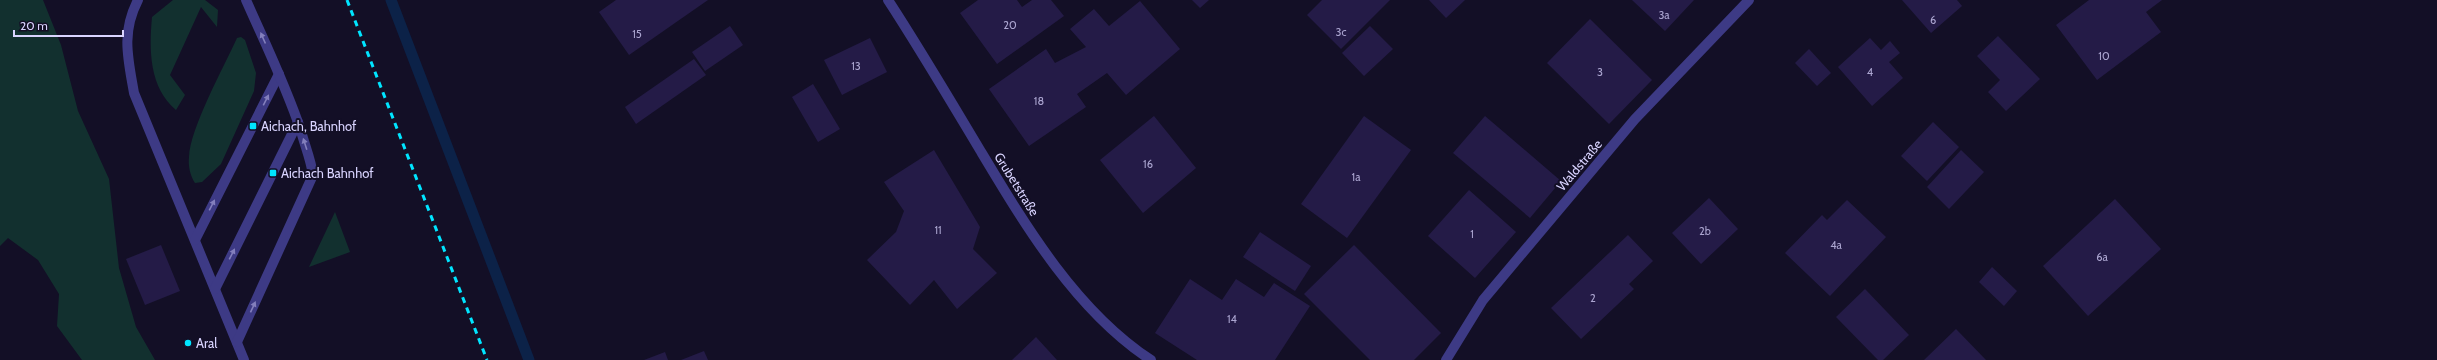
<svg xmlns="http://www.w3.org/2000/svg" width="2437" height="360" viewBox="0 0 2437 360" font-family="Cabin,sans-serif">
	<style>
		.green { fill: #12302f }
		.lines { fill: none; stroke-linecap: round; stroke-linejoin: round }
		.stream { stroke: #0c2248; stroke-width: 11 }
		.building { fill: #241b47 }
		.lane { stroke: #3d3a85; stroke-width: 10 }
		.street { stroke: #3d3a85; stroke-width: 10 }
		.rail { stroke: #00e5ff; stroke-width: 3; stroke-dasharray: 6 5; stroke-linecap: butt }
		.oneway { fill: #837fbc }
		.poi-dot { fill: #00e5ff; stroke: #130f26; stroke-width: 1.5 }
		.labels { text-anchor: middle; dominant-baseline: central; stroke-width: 4; stroke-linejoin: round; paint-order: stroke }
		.number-label { font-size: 11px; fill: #aca6d1 }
		.poi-label { font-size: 13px; fill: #d9d4ff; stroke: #130f26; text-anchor: start }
		.street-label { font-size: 13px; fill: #d9d4ff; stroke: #130f26 }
	</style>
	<rect width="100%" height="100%" fill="#130f26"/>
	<g class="green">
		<polygon points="0,0 43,0 61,45 78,111 109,179 119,268 136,327 155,360 82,360 57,326 59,294 38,260 8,238 0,246"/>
		<path d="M173,0h32l13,10 -1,17 -16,-20 -31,68 15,20 -9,15c-27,-23 -27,-60 -24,-93z"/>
		<path d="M241,37l4,3 11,33 -2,18 -33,73 -19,18 -7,1c-5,-7 -7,-18 -6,-26 1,-29 35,-90 48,-119z"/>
		<polygon points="335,212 350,252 309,267"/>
	</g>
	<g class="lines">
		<polyline class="stream" points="391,0 529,360"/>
	</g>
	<g class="building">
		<polygon points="616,0 708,0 629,55 599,12"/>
		<polygon points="978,0 1017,0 1022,7 1032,0 1051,0 1064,16 997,64 960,13"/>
		<polygon points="1192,0 1209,0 1200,8"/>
		<polygon points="1322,0 1390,0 1341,49 1307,15"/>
		<polygon points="1429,0 1465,0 1446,18"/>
		<polygon points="1632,0 1694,0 1665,31"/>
		<polygon points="1902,0 1957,0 1962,6 1931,33"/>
		<polygon points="2089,0 2162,0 2146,12 2161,32 2097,80 2056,25"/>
		<polygon points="1140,1 1180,49 1126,95 1107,73 1077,94 1086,107 1029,146 989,89 1046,49 1055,63 1086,47 1070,29 1094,9 1109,26"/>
		<polygon points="1590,19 1652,80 1609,124 1547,63"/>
		<polygon points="730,26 743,45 705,71 692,52"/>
		<polygon points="1370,26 1393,49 1364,76 1342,53"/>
		<polygon points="1998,36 2040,79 2006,111 1988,92 2000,80 1977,56"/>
		<polygon points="870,38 887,72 842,95 824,60"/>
		<polygon points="1870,38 1881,50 1890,41 1900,53 1889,62 1903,78 1872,106 1838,67"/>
		<polygon points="1809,49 1831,73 1817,86 1795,63"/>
		<polygon points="694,59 706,75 636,124 625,107"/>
		<polygon points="813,84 840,129 818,142 792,97"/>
		<polygon points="1154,116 1196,168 1143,213 1100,160"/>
		<polygon points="1364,116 1411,150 1347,238 1301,204"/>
		<polygon points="1485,116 1561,181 1530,218 1453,153"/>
		<polygon points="1933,122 1959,147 1927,181 1901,156"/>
		<polygon points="934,150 980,227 973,249 997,273 957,309 934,280 910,305 867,260 896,232 904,211 884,182"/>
		<polygon points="1961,150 1984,172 1949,209 1927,187"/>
		<polygon points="1469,190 1516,232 1475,278 1428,236"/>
		<polygon points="1709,198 1738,229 1701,264 1672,233"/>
		<polygon points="2115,199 2161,249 2088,316 2043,266"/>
		<polygon points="1847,200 1886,237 1830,296 1785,253 1822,215 1827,220"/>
		<polygon points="1260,232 1311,266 1295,291 1243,257"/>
		<polygon points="1628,235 1653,261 1629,284 1634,289 1581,339 1551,308"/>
		<polygon points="161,245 180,291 145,305 126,259"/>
		<polygon points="1354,245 1441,333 1414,360 1370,360 1304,294"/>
		<polygon points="1992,267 2017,291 2004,306 1979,282"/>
		<polygon points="1190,279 1222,300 1236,279 1264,297 1274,283 1310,306 1275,360 1197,360 1155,333"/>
		<polygon points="1865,289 1909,335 1883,360 1878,360 1836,317"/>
		<polygon points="1956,329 1986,360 1924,360"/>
		<polygon points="1036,337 1057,360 1012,360"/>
		<polygon points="704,351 708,360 681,360"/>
		<polygon points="665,352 668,360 644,360"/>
	</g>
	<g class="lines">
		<g class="lane">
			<path d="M138,0c-17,33 -10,58 -4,93l110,267"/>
			<polyline points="195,240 279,74"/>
			<polyline points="215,289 298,122"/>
			<path d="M237,342l76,-167c-2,-15 -8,-29 -12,-44 -15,-45 -36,-88 -55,-131"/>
		</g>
		<g class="street">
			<path d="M888,0c32,49 62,100 92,150 45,75 96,161 171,210"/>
			<polyline points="1446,360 1483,300 1635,119 1749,0"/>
		</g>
		<polyline class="rail" points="347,0 487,360"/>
	</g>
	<defs><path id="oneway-solid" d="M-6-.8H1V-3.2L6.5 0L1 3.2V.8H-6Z"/></defs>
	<g class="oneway">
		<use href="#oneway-solid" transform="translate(263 38) rotate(-114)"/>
		<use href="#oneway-solid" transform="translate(266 100) rotate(-63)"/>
		<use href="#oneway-solid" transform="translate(305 144) rotate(-108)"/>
		<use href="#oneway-solid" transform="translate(212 205) rotate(-63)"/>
		<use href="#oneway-solid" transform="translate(232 254) rotate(-63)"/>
		<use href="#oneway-solid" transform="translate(253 307) rotate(-65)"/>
	</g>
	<g class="poi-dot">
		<rect x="249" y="122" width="8" height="8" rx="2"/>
		<rect x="269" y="169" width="8" height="8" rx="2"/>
		<circle cx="188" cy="343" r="4"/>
	</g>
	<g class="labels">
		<g class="number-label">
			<text x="1664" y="15">3a</text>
			<text x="1933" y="20">6</text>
			<text x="1010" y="25">20</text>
			<text x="1341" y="32">3c</text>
			<text x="637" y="34">15</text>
			<text x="2104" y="56">10</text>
			<text x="856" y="66">13</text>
			<text x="1600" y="72">3</text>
			<text x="1870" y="72">4</text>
			<text x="1039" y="101">18</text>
			<text x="1148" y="164">16</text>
			<text x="1356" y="177">1a</text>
			<text x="938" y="230">11</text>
			<text x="1705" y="231">2b</text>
			<text x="1472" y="234">1</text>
			<text x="1836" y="245">4a</text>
			<text x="2102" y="257">6a</text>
			<text x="1593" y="298">2</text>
			<text x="1232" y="319">14</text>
		</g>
		<g class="poi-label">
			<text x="261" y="126">Aichach, Bahnhof</text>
			<text x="281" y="173">Aichach Bahnhof</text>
			<text x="196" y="343">Aral</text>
		</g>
		<g class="street-label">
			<text transform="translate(1579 165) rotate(-50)">Waldstraße</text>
			<text transform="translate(1017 184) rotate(58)">Grubetstraße</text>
		</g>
	</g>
	<path d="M14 30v6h109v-6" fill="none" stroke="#d9d4ff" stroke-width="2"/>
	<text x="20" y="30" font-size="12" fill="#d9d4ff" stroke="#130f26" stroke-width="3" paint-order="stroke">20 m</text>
</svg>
